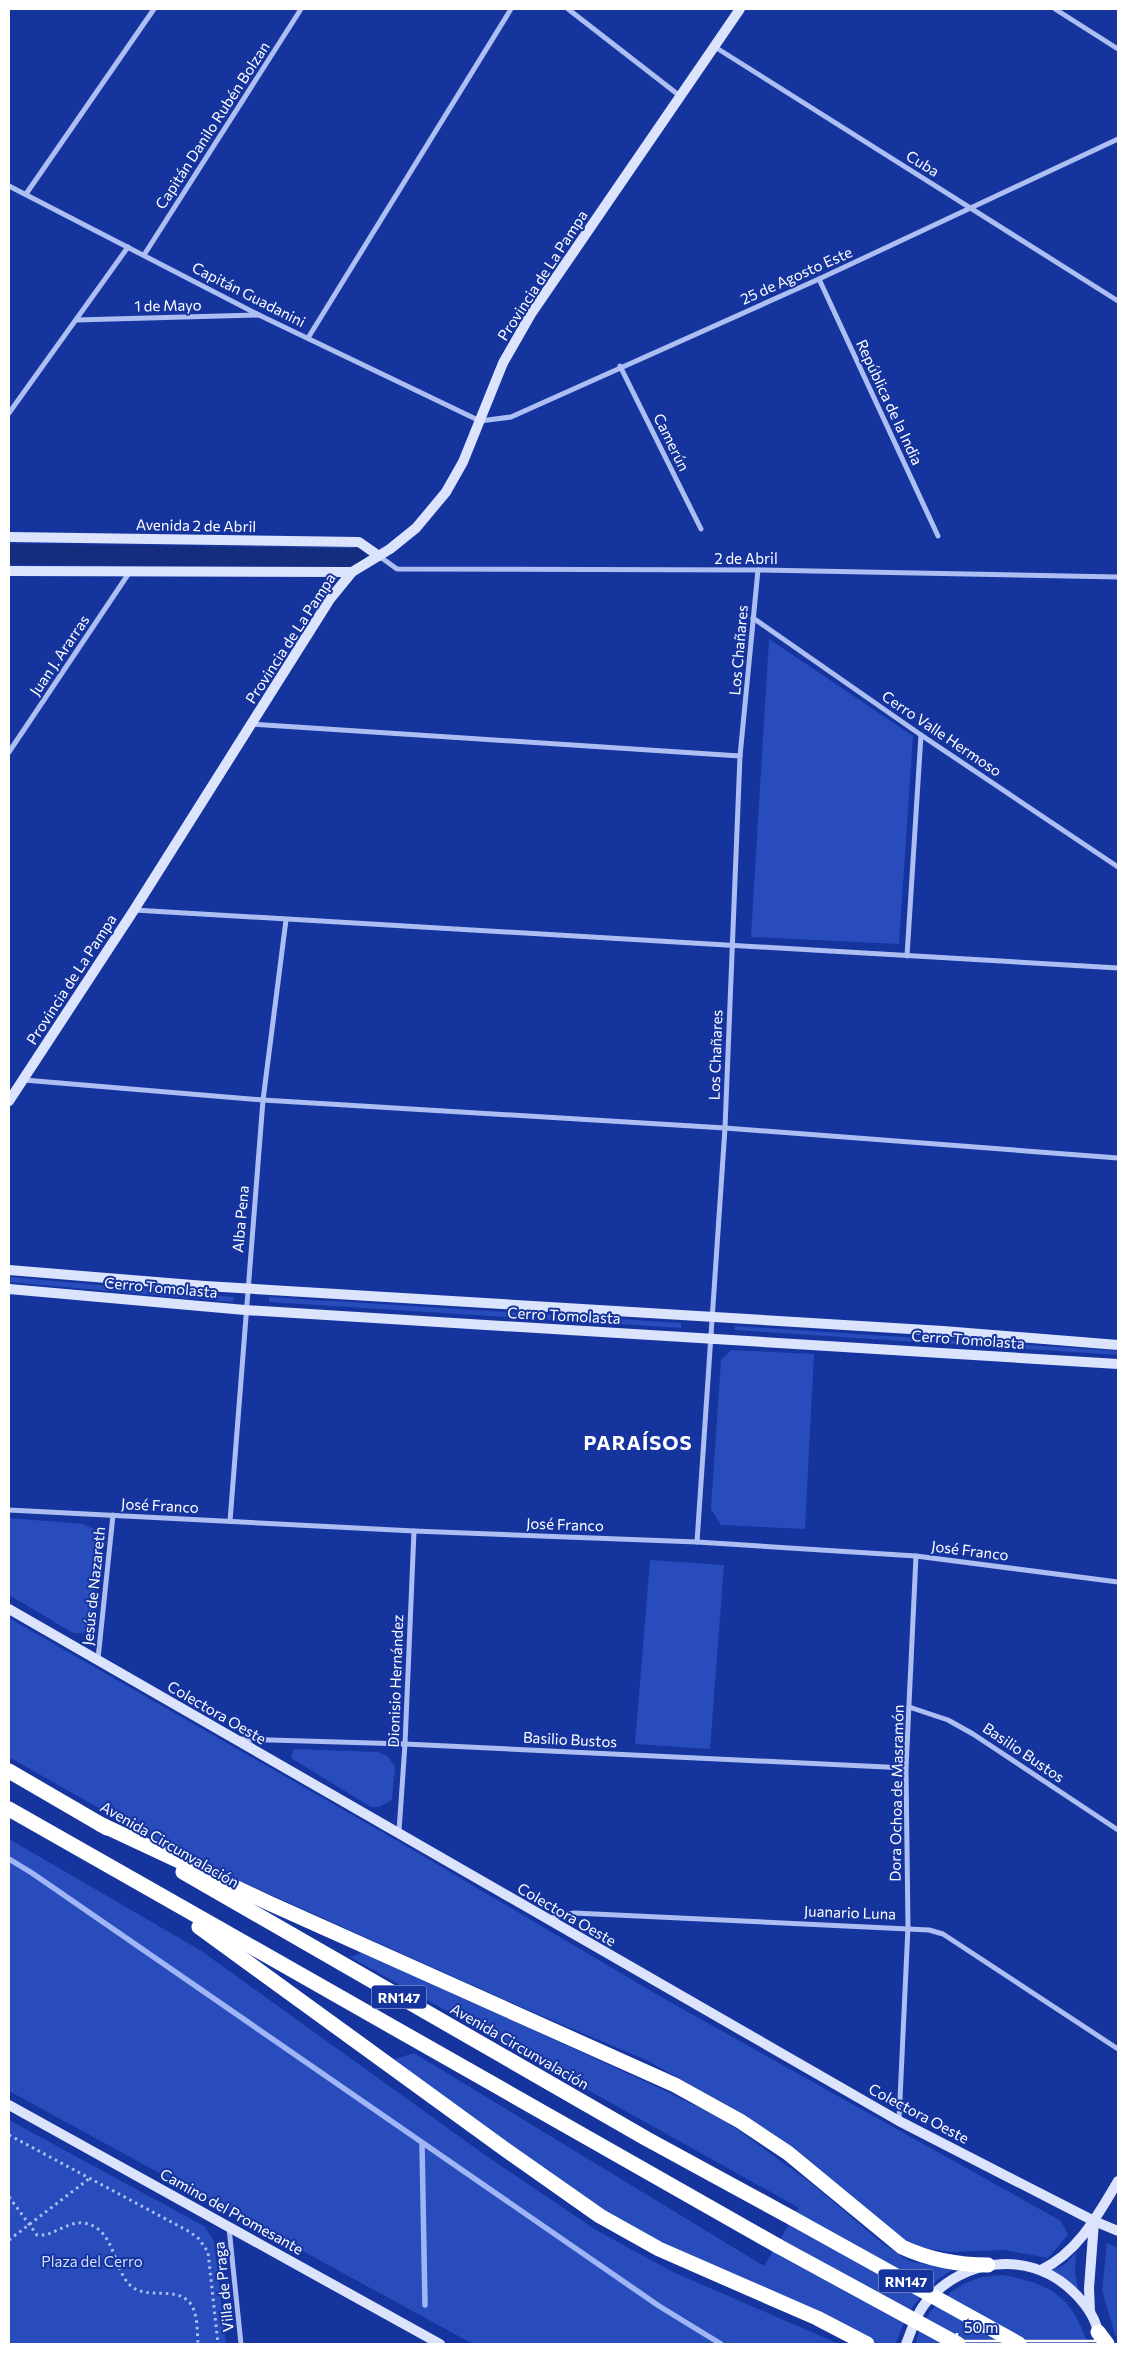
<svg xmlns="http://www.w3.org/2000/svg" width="1127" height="2353" viewBox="0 0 1127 2353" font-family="Commissioner,sans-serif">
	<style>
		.green { fill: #284cbb }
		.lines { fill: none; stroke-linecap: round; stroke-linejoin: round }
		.stream { stroke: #9fb5f6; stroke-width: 5.5 }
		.canal { stroke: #142d7f; stroke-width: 20 }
		.path { stroke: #adbef3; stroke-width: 3; stroke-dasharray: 2.5 4; stroke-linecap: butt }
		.street { stroke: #adbef3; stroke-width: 5 }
		.secondary { stroke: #dce4fd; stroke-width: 10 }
		.highway { stroke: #fff; stroke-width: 15 }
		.highway-bridge { stroke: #fff; stroke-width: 15 }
		.labels { text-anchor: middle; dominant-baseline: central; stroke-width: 4; stroke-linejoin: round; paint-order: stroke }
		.shield { fill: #15349e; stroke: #b9c2e2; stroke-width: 1 }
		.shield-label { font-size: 14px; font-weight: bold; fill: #fff }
		.street-label { font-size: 15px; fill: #fff; stroke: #15349e }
		.park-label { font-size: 15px; fill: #d5dffd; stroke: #15349e }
		.district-label { font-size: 20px; font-weight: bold; letter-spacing: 1px; fill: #fff; stroke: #15349e }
	</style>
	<rect width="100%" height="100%" fill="#15349e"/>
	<g class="green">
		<polygon points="9,545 355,547 354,562 9,561"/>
		<polygon points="769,639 913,736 899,944 751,937"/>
		<polygon points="9,1277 234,1297 233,1302 9,1282"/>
		<polygon points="269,1297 681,1323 681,1328 269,1302"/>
		<polygon points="735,1326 1118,1351 1118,1355 734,1330"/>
		<polygon points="731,1350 814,1354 805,1529 721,1525 711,1509 721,1360"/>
		<polygon points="9,1518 83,1524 96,1530 102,1542 91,1626 83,1633 73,1633 9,1595"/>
		<polygon points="650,1560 724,1565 710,1749 635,1744"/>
		<polygon points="9,1618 396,1840 656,1994 1061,2221 1068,2235 1048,2258 1004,2250 949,2252 910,2246 788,2146 729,2106 646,2060 528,2010 211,1868 153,1839 9,1757"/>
		<polygon points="294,1749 378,1752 387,1756 395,1766 392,1800 379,1807 371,1807 291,1758"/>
		<polygon points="9,1839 200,1950 485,2155 596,2230 673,2272 839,2344 473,2344 9,2091"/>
		<path d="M364,1952l306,141 57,29 84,61 71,60 27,18 43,9c-29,17 -46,42 -56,74h-19l-11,-9 -167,-74 -83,-42 -224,-159 22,-7 350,213 35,-58 -449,-251z"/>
		<polygon points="9,2120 204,2226 214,2241 226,2344 9,2344"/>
		<polygon points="1107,2243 1118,2248 1118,2337 1115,2335 1102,2290"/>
		<polygon points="1076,2253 1075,2270 1078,2291 1048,2272 1064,2265"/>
		<path d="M1003,2275c49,9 68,21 85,69h-172c4,-28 31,-54 57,-64 9,-4 21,-4 30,-5z"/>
	</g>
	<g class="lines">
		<g class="stream">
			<polyline points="9,1859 32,1873 659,2306 721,2344"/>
			<polyline points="422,2144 425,2305"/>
		</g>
		<polyline class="canal" points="9,554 356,558"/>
		<g class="path">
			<polyline points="9,2135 190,2232 199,2239 208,2252 218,2344"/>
			<path d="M9,2197l28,38c17,2 29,-14 47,-12 31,5 29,46 46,62 17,16 45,0 60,18 8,10 7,29 8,41"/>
			<polyline points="9,2240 90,2178"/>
		</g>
		<g class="street">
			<polyline points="568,9 680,96"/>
			<polyline points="1055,9 1118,49"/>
			<polyline points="715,47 1118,301"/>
			<polyline points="9,186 259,315 480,421 511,417 819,279 1118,139"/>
			<polyline points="26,194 154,9"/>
			<polyline points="144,255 301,9"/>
			<polyline points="819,279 938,536"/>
			<polyline points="76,320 259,315"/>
			<polyline points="308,338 511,9"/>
			<polyline points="620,366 701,529"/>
			<polyline points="9,413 128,247"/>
			<polyline points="379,556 397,569 758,570 1118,577"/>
			<polyline points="753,618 921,735 1118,867"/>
			<polyline points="252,724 740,756"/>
			<polyline points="9,752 129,573"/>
			<polyline points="134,910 1118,968"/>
			<polyline points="907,956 921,735"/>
			<polyline points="24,1080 263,1100 725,1128 1118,1158"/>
			<polyline points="9,1510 414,1531 697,1542 916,1556 1118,1582"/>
			<polyline points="230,1521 263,1100 286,920"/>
			<polyline points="697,1542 725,1128 740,756 758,570"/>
			<polyline points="98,1659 113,1515"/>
			<polyline points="909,1707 948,1720 973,1734 1118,1830"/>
			<polyline points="240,1739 405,1744 906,1768"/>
			<polyline points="399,1831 405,1744 414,1531"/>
			<polyline points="550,1918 574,1913 929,1930 943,1934 1118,2049"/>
			<polyline points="899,2120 908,1927 906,1768 916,1556"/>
			<polyline points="229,2228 241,2344"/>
		</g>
		<g class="secondary">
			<polyline points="9,537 359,542 379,556"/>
			<polyline points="9,571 352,572"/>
			<polyline points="9,1101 134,910 330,599 352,572 390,549 416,528 446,492 463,462 503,363 531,314 740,9"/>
			<polyline points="9,1270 205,1286 943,1331 1118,1345"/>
			<polyline points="9,1289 245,1310 1118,1364"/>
			<polyline points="9,1609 899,2121 1094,2221 1118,2231"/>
			<polyline points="9,2105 440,2344"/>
			<path d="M1041,2270c37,-18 57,-55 77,-89"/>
			<polyline points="1090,2312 1089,2288 1094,2222"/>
			<path d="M906,2344c6,-15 11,-32 22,-44 36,-41 98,-49 140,-13 15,13 29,31 31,51"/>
		</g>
		<g class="highway">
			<polyline points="9,1771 107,1828"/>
			<polyline points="9,1809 778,2246"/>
			<path d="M100,1824l171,80 404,181 65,36 48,32 114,94c28,13 55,18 86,18"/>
			<polyline points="183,1872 647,2139 792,2218"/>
			<polyline points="199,1927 506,2150 600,2216 659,2249 817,2318 867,2344"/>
			<polyline points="1098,2332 1107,2344"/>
		</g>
		<g class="highway-bridge">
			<polyline points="792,2218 1019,2344"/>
			<polyline points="778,2246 958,2344"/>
		</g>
	</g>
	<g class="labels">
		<g class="shield">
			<rect x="371.5" y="1985.5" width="55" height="23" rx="4"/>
			<rect x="878.5" y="2269.5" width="55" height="23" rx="4"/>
		</g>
		<g class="shield-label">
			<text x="399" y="1997">RN147</text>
			<text x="906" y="2281">RN147</text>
		</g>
		<g class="street-label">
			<text transform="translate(212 125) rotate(-57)">Capitán Danilo Rubén Bolzan</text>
			<text transform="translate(923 163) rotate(32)">Cuba</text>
			<text transform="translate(542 275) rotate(-57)">Provincia de La Pampa</text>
			<text transform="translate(796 275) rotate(-24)">25 de Agosto Este</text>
			<text transform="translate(249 294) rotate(27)">Capitán Guadanini</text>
			<text transform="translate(168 305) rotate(-1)">1 de Mayo</text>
			<text transform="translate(890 402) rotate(65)">República de la India</text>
			<text transform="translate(672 442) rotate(64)">Camerún</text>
			<text transform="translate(196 525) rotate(1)">Avenida 2 de Abril</text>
			<text x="746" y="558">2 de Abril</text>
			<text transform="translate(290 638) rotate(-57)">Provincia de La Pampa</text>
			<text transform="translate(738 650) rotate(-85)">Los Chañares</text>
			<text transform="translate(59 655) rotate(-56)">Juan J. Ararras</text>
			<text transform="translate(942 733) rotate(34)">Cerro Valle Hermoso</text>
			<text transform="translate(71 979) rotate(-57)">Provincia de La Pampa</text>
			<text transform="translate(715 1055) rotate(-88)">Los Chañares</text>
			<text transform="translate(240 1219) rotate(-85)">Alba Pena</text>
			<text transform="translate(161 1287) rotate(5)">Cerro Tomolasta</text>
			<text transform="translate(564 1315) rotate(3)">Cerro Tomolasta</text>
			<text transform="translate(968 1339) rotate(4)">Cerro Tomolasta</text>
			<text transform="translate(160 1505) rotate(3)">José Franco</text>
			<text transform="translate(565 1524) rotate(2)">José Franco</text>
			<text transform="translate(970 1550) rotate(7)">José Franco</text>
			<text transform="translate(93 1586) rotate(-84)">Jesús de Nazareth</text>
			<text transform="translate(395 1681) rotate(-88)">Dionisio Hernández</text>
			<text transform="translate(217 1712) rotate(30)">Colectora Oeste</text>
			<text transform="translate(570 1739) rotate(3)">Basilio Bustos</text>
			<text transform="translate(1024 1752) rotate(34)">Basilio Bustos</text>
			<text transform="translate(896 1793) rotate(-89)">Dora Ochoa de Masramón</text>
			<text transform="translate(170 1844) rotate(30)">Avenida Circunvalación</text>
			<text transform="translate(850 1912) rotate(2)">Juanario Luna</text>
			<text transform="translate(567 1914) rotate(30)">Colectora Oeste</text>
			<text transform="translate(520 2046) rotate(30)">Avenida Circunvalación</text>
			<text transform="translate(919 2113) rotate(28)">Colectora Oeste</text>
			<text transform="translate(232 2211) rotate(29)">Camino del Promesante</text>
			<text transform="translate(223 2287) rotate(-96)">Villa de Praga</text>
		</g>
		<g class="park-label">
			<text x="92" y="2261">Plaza del Cerro</text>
		</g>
		<g class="district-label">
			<text x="638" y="1442">PARAÍSOS</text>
		</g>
	</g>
	<rect width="1127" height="2353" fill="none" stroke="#ffffff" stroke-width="20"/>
	<path d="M957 2333v8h146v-8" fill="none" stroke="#ffffff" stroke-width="2.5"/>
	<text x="964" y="2333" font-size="15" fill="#ffffff" stroke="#15349e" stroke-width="4" paint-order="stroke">50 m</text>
</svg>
